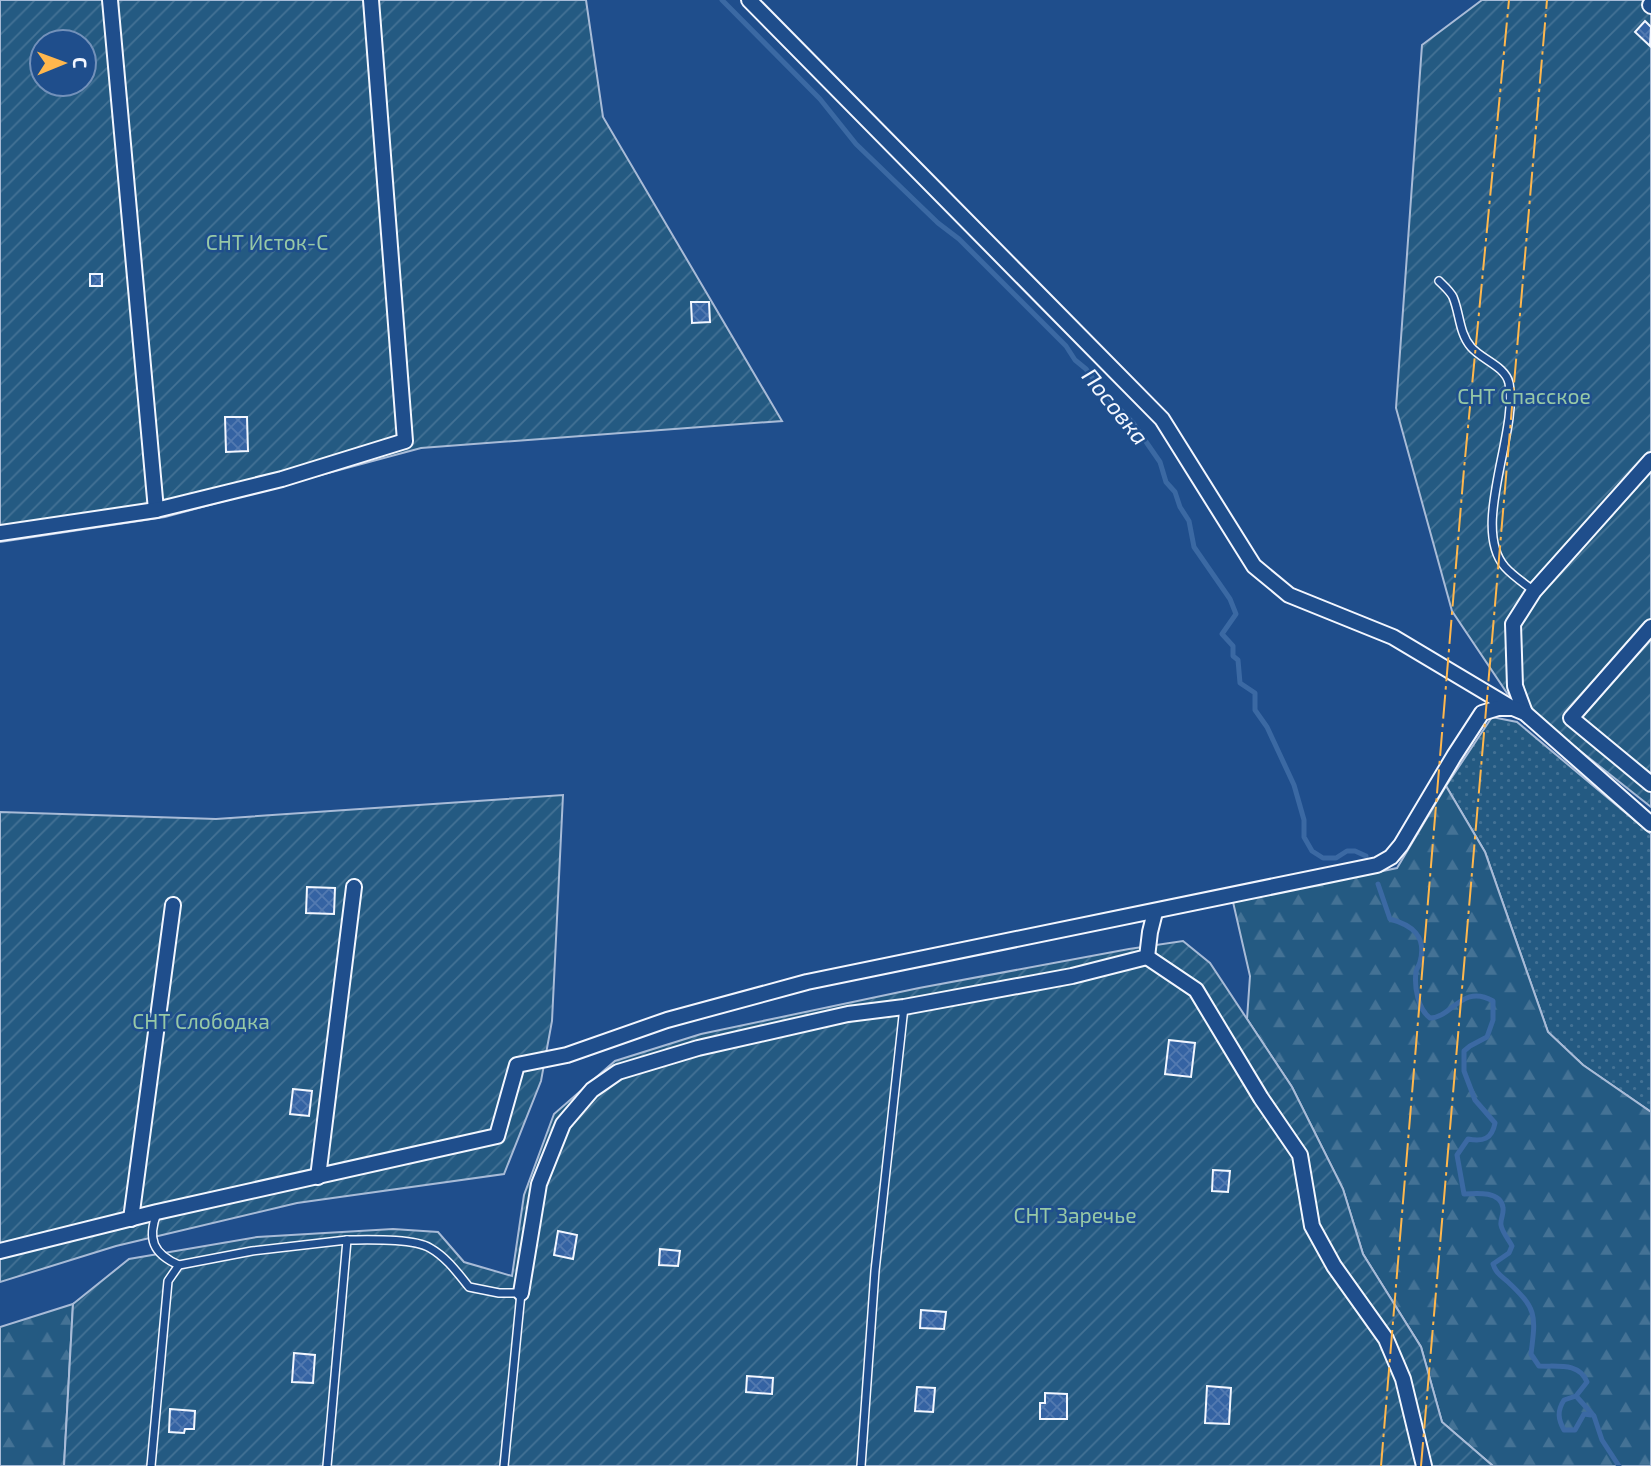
<svg xmlns="http://www.w3.org/2000/svg" width="1651" height="1466" viewBox="0 0 1651 1466" font-family="'Exo 2',sans-serif">
	<style>
		.grass { fill: url(#grass-dots); stroke: #a8bbd7; stroke-width: 2 }
		.forest { fill: url(#forest-firs); stroke: #a8bbd7; stroke-width: 2 }
		.garden { fill: url(#garden-furrows); stroke: #a8bbd7; stroke-width: 2; fill-rule: evenodd }
		.lines { fill: none; stroke-linecap: round; stroke-linejoin: round }
		.stream { stroke: #3b69a3; stroke-width: 5 }
		.building { fill: url(#building-cross-hatch); stroke: #f2f6ff; stroke-width: 2 }
		.service-casing { stroke: #f2f6ff; stroke-width: 10 }
		.minor-casing { stroke: #f2f6ff; stroke-width: 18 }
		.service { stroke: #1f4e8c; stroke-width: 7 }
		.minor { stroke: #1f4e8c; stroke-width: 14 }
		.power { stroke: #ffb74d; stroke-width: 2; stroke-dasharray: 24 5 3.5 5; stroke-linecap: butt }
		.labels { text-anchor: middle; dominant-baseline: central; stroke-width: 5; stroke-linejoin: round; paint-order: stroke }
		.park-label { font-size: 21px; fill: #97c8a6; stroke: #1f4e8c }
		.water-label { font-size: 23px; font-style: italic; fill: #f2f6ff; stroke: #1f4e8c }
	</style>
	<defs>
		<pattern id="grass-dots" width="8" height="8" patternUnits="userSpaceOnUse" patternTransform="scale(1.75)"><rect width="8" height="8" fill="#245a82"/><path d="M2 2h.1M6 6h.1" fill="none" stroke="#447295" stroke-width="1.8" stroke-linecap="round"/></pattern>
		<pattern id="forest-firs" width="22" height="20" patternUnits="userSpaceOnUse" patternTransform="scale(1.75)"><rect width="22" height="20" fill="#245a82"/><path d="M5 1l3.5 6h-7zM16 11l3.5 6h-7z" fill="#447295"/></pattern>
		<pattern id="garden-furrows" width="10" height="10" patternUnits="userSpaceOnUse" patternTransform="scale(1.75)"><rect width="10" height="10" fill="#245a82"/><path d="M-1 1l2-2M0 10L10 0M9 11l2-2" fill="none" stroke="#447295"/></pattern>
		<pattern id="building-cross-hatch" width="8" height="8" patternUnits="userSpaceOnUse" patternTransform="scale(1.75)"><rect width="8" height="8" fill="#3563a3"/><path d="M0 0l8 8M0 8l8-8" fill="none" stroke="#537ab1"/></pattern>
	</defs>
	<rect width="100%" height="100%" fill="#1f4e8c"/>
	<polygon class="grass" points="1492,717 1517,722 1651,834 1651,1112 1583,1065 1548,1032 1485,852 1446,786"/>
	<g class="forest">
		<polygon points="1446,786 1485,852 1548,1032 1583,1065 1651,1112 1651,1466 1493,1466 1442,1422 1421,1347 1363,1254 1343,1189 1292,1087 1247,1019 1250,976 1233,902 1397,868"/>
		<polygon points="73,1304 64,1466 0,1466 0,1327"/>
	</g>
	<g class="garden">
		<path d="M0,0h586l17,117 179,304 -361,27 -256,69 -165,25zM42,42h42v42h-42z"/>
		<polygon points="1482,0 1651,0 1651,807 1507,693 1452,611 1396,408 1422,45"/>
		<polygon points="563,795 552,1021 541,1081 504,1174 297,1203 116,1246 0,1282 0,812 216,819"/>
		<polygon points="1183,941 1210,963 1292,1087 1343,1189 1363,1254 1421,1347 1442,1422 1493,1466 64,1466 73,1304 129,1259 257,1237 393,1229 438,1232 464,1262 512,1276 524,1195 554,1114 615,1061 701,1034 919,988 1129,949"/>
	</g>
	<g class="lines">
		<g class="stream">
			<polyline points="722,0 820,99 856,144 938,223 959,239 1066,346 1075,360 1086,369 1099,387 1133,423 1160,462 1166,482 1175,492 1180,507 1189,521 1194,547 1230,599 1236,614 1222,634 1233,646 1233,656 1238,660 1240,683 1255,693 1255,710 1267,727 1294,785 1304,820 1304,837 1312,851 1323,858 1336,858 1347,851 1355,851 1366,856"/>
			<path d="M1378,884l12,35c22,6 37,17 30,43 -1,4 -4,7 -4,10 -2,15 2,37 14,46 22,0 32,-35 63,-17v19l-6,17 -17,9 -6,5v20l11,29 20,23c-3,16 -12,19 -27,16l-11,16 7,39c13,-1 37,-3 39,14 1,6 -3,12 -2,17 1,7 8,15 11,21l-3,7 -16,11c3,9 7,11 14,17 30,28 29,33 24,73l8,12c18,1 40,-4 48,16l-11,14 18,20 8,24 17,26"/>
			<path d="M1576,1396l-12,4c-7,11 -6,19 0,30h11l9,-16 7,1"/>
		</g>
	</g>
	<g class="building">
		<polygon points="1645,21 1651,27 1650,46 1635,32"/>
		<rect x="90" y="274" width="12" height="12"/>
		<polygon points="691,302 709,302 710,322 692,323"/>
		<polygon points="225,417 247,417 248,451 226,452"/>
		<polygon points="307,887 335,888 334,914 306,913"/>
		<polygon points="1169,1040 1195,1043 1191,1077 1165,1074"/>
		<polygon points="293,1089 312,1091 309,1116 290,1114"/>
		<polygon points="1213,1170 1230,1171 1228,1192 1212,1191"/>
		<polygon points="558,1231 577,1235 573,1259 554,1255"/>
		<polygon points="660,1249 680,1251 678,1266 659,1265"/>
		<polygon points="921,1310 946,1312 944,1329 920,1328"/>
		<polygon points="294,1353 315,1355 313,1383 292,1382"/>
		<polygon points="747,1376 773,1378 772,1394 746,1392"/>
		<polygon points="1207,1386 1231,1388 1229,1424 1205,1423"/>
		<polygon points="917,1387 935,1388 933,1412 915,1411"/>
		<polygon points="1045,1393 1067,1394 1067,1419 1040,1419 1040,1403 1045,1403"/>
		<polygon points="170,1409 195,1411 194,1429 185,1429 184,1433 169,1432"/>
	</g>
	<g class="lines">
		<g class="service-casing">
			<g id="service">
				<path d="M1439,281c5,5 11,10 14,16 7,17 6,36 18,50 11,13 34,19 38,36 10,49 -39,144 -4,184 8,9 19,16 29,24"/>
				<path d="M157,1213c-10,26 -4,41 22,52"/>
				<polyline points="151,1466 168,1281 179,1265 252,1251 347,1240"/>
				<path d="M327,1466l20,-226c20,0 66,-2 83,8 16,9 27,24 39,39l30,6h22l-17,173"/>
				<polyline points="861,1466 875,1271 904,1007"/>
			</g>
		</g>
		<g class="minor-casing">
			<g id="minor">
				<polyline points="110,0 156,510"/>
				<polyline points="749,0 1162,419 1254,566 1289,595 1393,637 1512,708"/>
				<polyline points="1650,5 1651,6"/>
				<polyline points="0,533 156,510 282,479 405,441 371,0"/>
				<polyline points="1651,627 1571,718 1651,784"/>
				<polyline points="1525,713 1515,686 1513,624 1534,591 1651,460"/>
				<polyline points="1147,957 1196,990 1261,1098 1300,1155 1312,1226 1334,1266 1386,1339 1403,1379 1424,1466"/>
				<polyline points="318,1177 354,887"/>
				<polyline points="131,1219 173,905"/>
				<polyline points="0,1251 157,1212 497,1136 517,1065 567,1055 667,1020 807,982 1377,865 1391,857 1401,845 1454,756 1482,713 1498,708 1513,708 1525,713 1651,824"/>
				<polyline points="521,1293 539,1184 563,1124 592,1090 618,1072 698,1048 848,1014 904,1007 1072,976 1147,957 1150,932 1155,912"/>
			</g>
		</g>
		<use href="#service" class="service"/>
		<use href="#minor" class="minor"/>
		<g class="power">
			<polyline points="1381,1466 1464,469 1509,0"/>
			<polyline points="1421,1466 1547,0"/>
		</g>
	</g>
	<g class="labels">
		<g class="park-label">
			<text x="267" y="241">СНТ Исток-С</text>
			<text x="1524" y="395">СНТ Спасское</text>
			<text x="201" y="1020">СНТ Слободка</text>
			<text x="1075" y="1214">СНТ Заречье</text>
		</g>
		<g class="water-label">
			<text transform="translate(1116 406) rotate(51)">Посовка</text>
		</g>
	</g>
	<g transform="translate(63 63) rotate(89)"><circle r="33" fill="#1f4e8c" stroke="#7391ba" stroke-width="2"/>
	<path d="M0-5L12 26L0 18L-12 26Z" fill="#ffb74d"/>
	<text y="-10" font-size="19" font-weight="bold" text-anchor="middle" fill="#f2f6ff">С</text>
	</g>
</svg>
